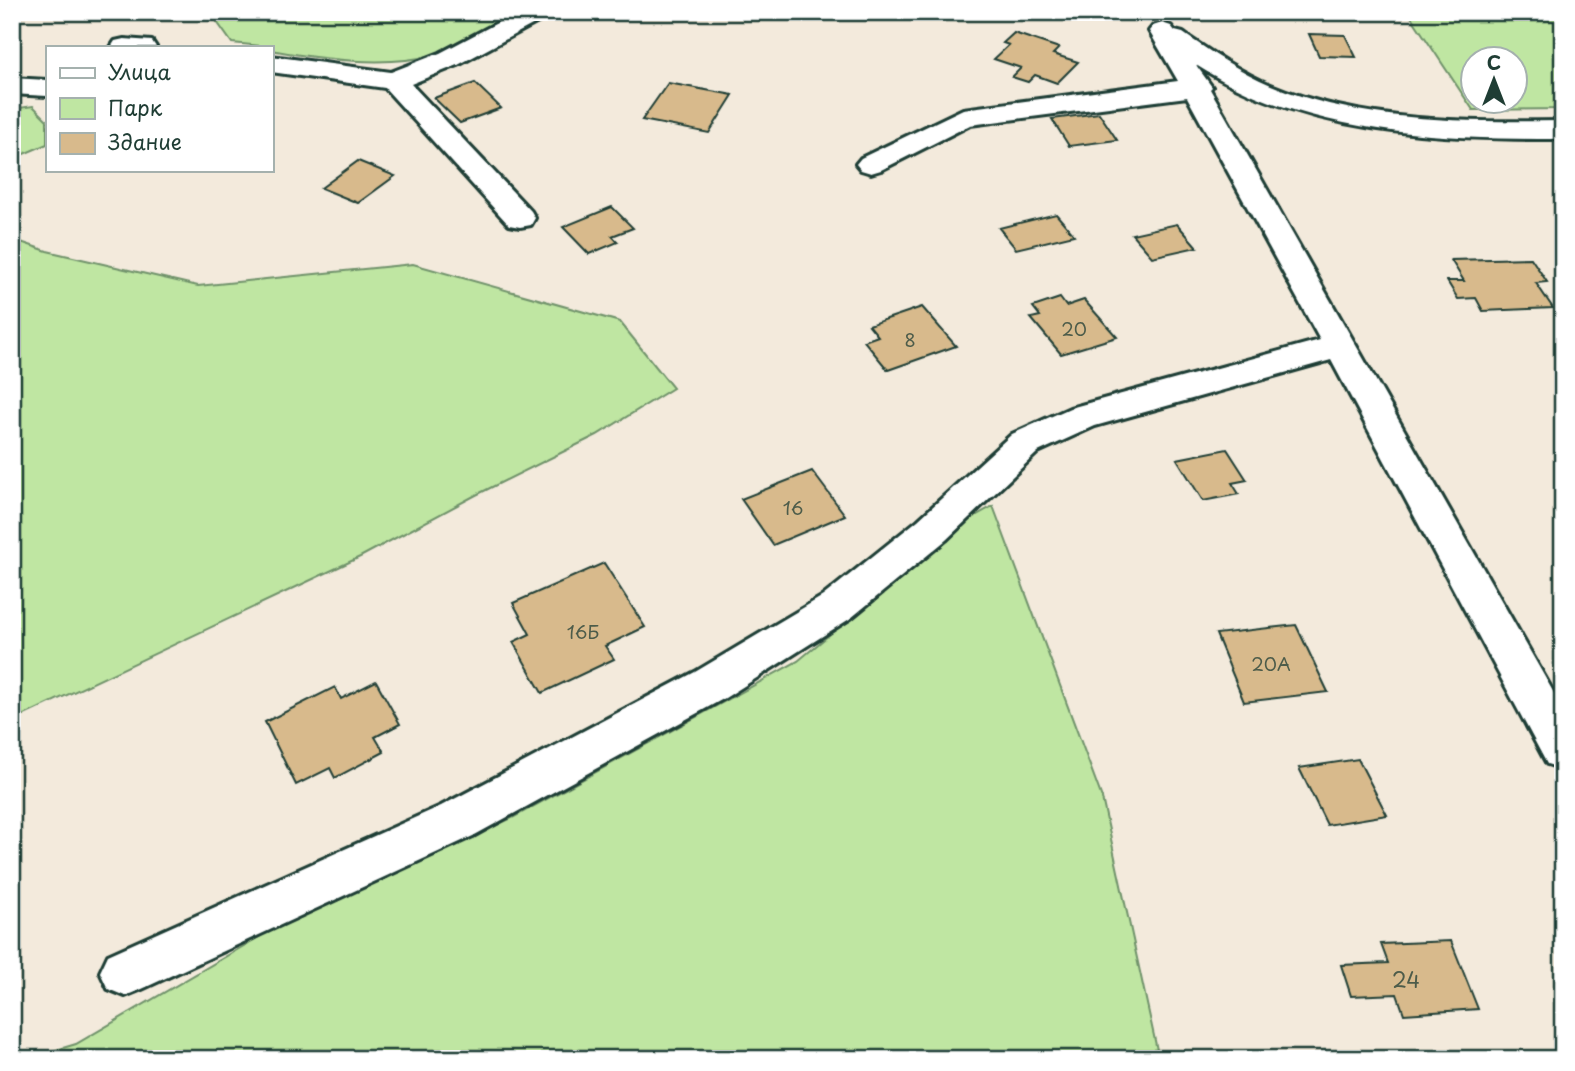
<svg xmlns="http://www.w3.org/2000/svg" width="1575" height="1071" viewBox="0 0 1575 1071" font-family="'Playpen Sans',sans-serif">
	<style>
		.green { fill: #bfe6a2; stroke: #6f926b; stroke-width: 2; fill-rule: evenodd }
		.building { fill: #d8ba8c; stroke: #1f3d34; stroke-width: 2 }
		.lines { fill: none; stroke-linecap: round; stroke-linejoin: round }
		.minor-casing { stroke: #1f3d34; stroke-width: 6 }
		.minor { fill: #fff; fill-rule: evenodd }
		.labels { text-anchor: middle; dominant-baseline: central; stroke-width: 5; stroke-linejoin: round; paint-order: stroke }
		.number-label { font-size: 18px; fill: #4d5c4a }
		.near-number-label { font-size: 21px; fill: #4d5c4a }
	</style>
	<rect width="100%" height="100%" fill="#f3eadc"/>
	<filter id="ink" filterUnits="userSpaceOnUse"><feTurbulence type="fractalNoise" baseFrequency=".0143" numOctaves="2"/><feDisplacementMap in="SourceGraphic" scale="14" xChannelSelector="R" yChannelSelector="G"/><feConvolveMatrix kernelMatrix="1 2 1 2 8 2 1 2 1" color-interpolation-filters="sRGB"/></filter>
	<g filter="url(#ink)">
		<g class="green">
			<path d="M210,12h311c-27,13 -60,35 -88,43 -47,13 -114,4 -162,-5v-3l-39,-4z"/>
			<path d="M1408,12h155v97l-90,1zM1474,60h42v42h-42z"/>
			<polygon points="33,106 47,120 47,144 12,159 12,109"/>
			<polygon points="12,239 47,251 198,286 413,264 620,322 673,388 597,435 476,495 360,557 12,721"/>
			<polygon points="993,506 1102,798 1159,1059 26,1059 76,1044 278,926 514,817 798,661 963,523"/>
		</g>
		<g class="building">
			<polygon points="1014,33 1059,48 1053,54 1078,62 1057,83 1035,75 1028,82 1012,77 1021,68 994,59 1009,45 1003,43"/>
			<polygon points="1309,34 1345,35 1356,57 1319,56"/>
			<polygon points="475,83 501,108 460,123 434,98"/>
			<polygon points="668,83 733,95 709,133 642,120"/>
			<polygon points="1099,113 1117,140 1069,146 1052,119"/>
			<polygon points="358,161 395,176 358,203 321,188"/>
			<polygon points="612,207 633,228 612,236 618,242 589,254 563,227"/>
			<polygon points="1056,214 1074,235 1016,249 999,228"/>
			<polygon points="1177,224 1197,247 1152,257 1132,234"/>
			<polygon points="1531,258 1547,282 1536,283 1553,308 1483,311 1476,298 1458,299 1447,281 1464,281 1451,260"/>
			<polygon points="1060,298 1066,306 1084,300 1117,337 1061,354 1031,318 1040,316 1033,307"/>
			<polygon points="922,307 956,346 888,370 864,341 878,336 869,325"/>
			<polygon points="1227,449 1247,480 1232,483 1239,494 1203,501 1177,459"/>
			<polygon points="812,471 845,515 773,545 741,499"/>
			<polygon points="604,563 645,627 605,646 614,659 542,693 513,642 530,634 513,603"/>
			<polygon points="1296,625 1328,692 1244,702 1216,634"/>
			<polygon points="376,681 400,724 375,737 384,752 335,778 330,768 296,785 265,722 335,687 341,699"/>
			<polygon points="1358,759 1387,815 1327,825 1299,768"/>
			<polygon points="1451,941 1478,1009 1404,1014 1397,994 1351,996 1341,965 1388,963 1381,944"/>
		</g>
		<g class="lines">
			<g class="minor-casing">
				<g id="minor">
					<polygon points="518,12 551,12 547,17 458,65 411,84 531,211 535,218 531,225 520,227 509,225 385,88 271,72 271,56 391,72 440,53"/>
					<path d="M1162,23l9,3 4,5 8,2c28,19 57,39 88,52 91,38 195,37 292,36v18c-127,0 -257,-4 -367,-74l16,22 -2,2 353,620v60l-16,-5 -216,-404 -236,66 -57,26 -92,88 -95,78 -126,80 -252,138 -331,153 -17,7 -17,-7 -8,-17 8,-17 333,-149 254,-134 128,-76 95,-76 94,-86 58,-26 250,-68 -133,-243 -217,28 -89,45 -10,3 -10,-3 -5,-6 5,-6 102,-49 215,-28 -29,-50 4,-5z"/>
					<polygon points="124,39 152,41 156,47 111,47 115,41"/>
					<polygon points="12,78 47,80 47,96 12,94"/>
				</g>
			</g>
			<use href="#minor" class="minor"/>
		</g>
	</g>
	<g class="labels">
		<g class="number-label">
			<text x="1074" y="328">20</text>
			<text x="910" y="339">8</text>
			<text x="793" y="507">16</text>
			<text x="583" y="631">16Б</text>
			<text x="1271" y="663">20А</text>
		</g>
		<g class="near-number-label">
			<text x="1406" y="979">24</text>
		</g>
	</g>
	<rect width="1575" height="1071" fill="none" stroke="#fff" stroke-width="42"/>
	<rect x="21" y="21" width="1533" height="1029" fill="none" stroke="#1f3d34" stroke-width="2.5" filter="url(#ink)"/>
	<rect x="46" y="46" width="228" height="126" fill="#ffffff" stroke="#a5b1ae" stroke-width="2"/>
	<rect x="60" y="68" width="35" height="10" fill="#ffffff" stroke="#a5b1ae" stroke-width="2"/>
	<text x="108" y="80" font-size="21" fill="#1f3d34">Улица</text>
	<rect x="60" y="98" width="35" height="21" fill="#bfe6a2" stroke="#a5b1ae" stroke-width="2"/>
	<text x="108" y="116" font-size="21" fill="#1f3d34">Парк</text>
	<rect x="60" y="133" width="35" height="21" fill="#d8ba8c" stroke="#a5b1ae" stroke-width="2"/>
	<text x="108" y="150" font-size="21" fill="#1f3d34">Здание</text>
	<g transform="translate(1494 80)"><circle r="33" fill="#ffffff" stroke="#a5b1ae" stroke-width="2"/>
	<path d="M0-5L12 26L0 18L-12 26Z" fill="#1f3d34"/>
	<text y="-10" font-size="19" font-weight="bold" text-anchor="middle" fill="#1f3d34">С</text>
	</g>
</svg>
